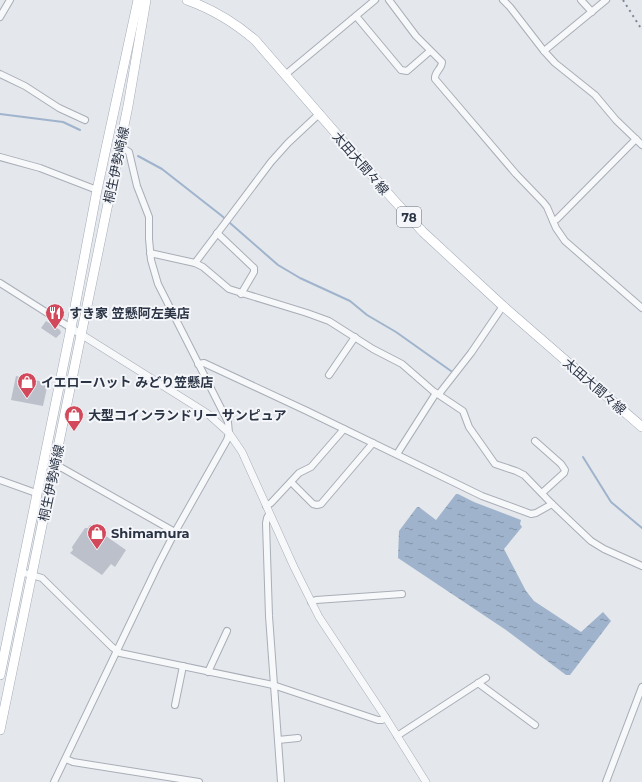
<svg xmlns="http://www.w3.org/2000/svg" width="642" height="782" viewBox="0 0 642 782" font-family="Montserrat,'Noto Sans JP',sans-serif">
	<style>
		.water { fill: url(#water-ripples) }
		.lines { fill: none; stroke-linecap: round; stroke-linejoin: round }
		.stream { stroke: #9fb4cc; stroke-width: 2 }
		.building { fill: #bbc0ca }
		.minor-casing { stroke: #a9aeb7; stroke-width: 8 }
		.tertiary-casing { stroke: #a9aeb7; stroke-width: 8 }
		.primary-casing { stroke: #a3abb8; stroke-width: 10 }
		.minor { stroke: #f7f8fa; stroke-width: 6 }
		.tertiary { stroke: #f7f8fa; stroke-width: 7 }
		.primary { stroke: #fff; stroke-width: 9 }
		.rail { stroke: #7d8696; stroke-width: 2; stroke-dasharray: 2 4; stroke-linecap: butt }
		.labels { text-anchor: middle; dominant-baseline: central; stroke-width: 4; stroke-linejoin: round; paint-order: stroke }
		.shield { fill: #f4f6f9; stroke: #676e7b; stroke-width: 1 }
		.shield-label { font-size: 12px; font-weight: bold; fill: #2b3445 }
		.street-label { font-size: 13px; fill: #2b3445; stroke: #f4f6f9 }
		.poi-label { font-size: 13px; font-weight: bold; fill: #2b3445; stroke: #f4f6f9; text-anchor: start }
	</style>
	<defs>
		<pattern id="water-ripples" width="26" height="14" patternUnits="userSpaceOnUse"><rect width="26" height="14" fill="#9fb4cc"/><path d="M2 4q2-2 4 0t4 0M15 11q2-2 4 0t4 0" fill="none" stroke="#8293a7"/></pattern>
	</defs>
	<rect width="100%" height="100%" fill="#e4e7ec"/>
	<polygon class="water" points="456,494 458,494 474,502 521,520 520,524 522,527 504,549 526,591 534,601 581,632 603,612 611,621 570,675 566,675 506,630 398,558 399,531 417,507 419,507 436,520"/>
	<g class="lines">
		<g class="stream">
			<polyline points="0,114 63,122 80,130"/>
			<polyline points="138,156 162,169 222,216 278,265 300,278 350,301 367,315 396,332 451,371"/>
			<polyline points="583,457 611,502 642,528"/>
		</g>
	</g>
	<g class="building">
		<polygon points="46,321 60,330 61,333 56,338 41,328"/>
		<polygon points="16,376 48,383 43,406 11,400"/>
		<polygon points="90,525 126,550 115,567 111,564 102,575 70,553 73,550 72,547 85,528 88,528"/>
	</g>
	<g class="lines">
		<g class="minor-casing">
			<g id="minor">
				<path d="M389,0l27,36 26,26c0,7 -8,10 -7,17l81,95 27,28 4,5 9,21 9,13 77,67"/>
				<polyline points="503,0 510,7 544,51 555,63 595,95 616,120 642,145"/>
				<polyline points="581,0 592,12"/>
				<polyline points="356,16 401,70 407,71 430,51"/>
				<polyline points="0,17 10,0"/>
				<polyline points="544,51 606,0"/>
				<polyline points="0,74 25,86 59,108 85,120"/>
				<polyline points="285,75 375,0"/>
				<polyline points="0,157 40,168 97,190"/>
				<polyline points="553,221 557,219 636,139"/>
				<polyline points="217,233 254,268 254,272 241,294"/>
				<polyline points="150,253 195,263 203,267 229,289 307,313 329,321 373,349 402,364 433,391 463,411 469,427 495,464 516,471 524,475 552,504 591,541 604,549 642,566"/>
				<polyline points="195,263 271,162 288,143 319,114"/>
				<polyline points="0,283 71,328"/>
				<polyline points="198,364 204,363 307,411 482,496 531,514 536,513 552,504"/>
				<polyline points="329,375 355,337"/>
				<polyline points="439,394 471,353 503,306"/>
				<polyline points="535,441 561,464 565,470 564,473 542,493"/>
				<polyline points="397,454 436,393"/>
				<polyline points="54,466 62,468 175,532"/>
				<polyline points="0,480 36,493"/>
				<polyline points="291,482 313,504 317,505 321,504 373,443"/>
				<polyline points="266,506 271,503 299,473 311,467 344,429"/>
				<polyline points="269,514 267,518 266,523 269,616 281,782"/>
				<polyline points="21,572 42,578 112,647 120,653 273,685 378,720 382,720 386,718"/>
				<polyline points="311,602 316,600 402,594"/>
				<polyline points="208,672 227,631"/>
				<polyline points="478,683 535,725"/>
				<polyline points="175,705 183,666"/>
				<polyline points="397,736 486,678"/>
				<polyline points="278,740 298,738"/>
				<polyline points="66,759 73,762 199,782"/>
				<polyline points="54,782 158,565 175,532 227,440 229,433 228,422 158,284 151,260 149,239 149,217 137,186 129,152 120,146"/>
				<polyline points="606,782 642,687"/>
			</g>
		</g>
		<g class="tertiary-casing">
			<polyline id="tertiary" points="71,328 208,414 229,433 242,452 294,567 319,617 386,718 426,782"/>
		</g>
		<g class="primary-casing">
			<g id="primary">
				<path d="M187,0c25,9 47,22 68,40l137,158 31,34 80,74 139,121"/>
				<polyline points="0,675 71,328 97,190 138,0"/>
				<polyline points="0,730 128,106 146,0"/>
			</g>
		</g>
		<use href="#minor" class="minor"/>
		<use href="#tertiary" class="tertiary"/>
		<use href="#primary" class="primary"/>
		<polyline class="rail" points="623,0 642,30"/>
	</g>
	<defs>
		<g id="restaurant-pin" transform="scale(1)"><path d="M0 17L-7.5 6A9.5 9.5 0 1 1 7.5 6Z" fill="#d1495b" stroke="#f4f6f9"/><path d="M-5-6h1v4h1v-4h1v4h1v-4h1v5L-1.5 .5V6h-2V.5L-5-1ZM5-6V6H3V1.5H1.5Q1.5-4 5-6Z" fill="#fff"/></g>
		<g id="shop-pin" transform="scale(1)"><path d="M0 17L-7.5 6A9.5 9.5 0 1 1 7.5 6Z" fill="#d1495b" stroke="#f4f6f9"/><path d="M-5-2.5h2.3a2.7 3.5 0 0 1 5.4 0H5L5.5 6h-11ZM-1.5-2.5h3a1.5 2.3 0 0 0-3 0Z" fill="#fff"/></g>
	</defs>
	<g fill-rule="evenodd">
		<use href="#restaurant-pin" x="55" y="313"/>
		<use href="#shop-pin" x="27" y="382"/>
		<use href="#shop-pin" x="74" y="415"/>
		<use href="#shop-pin" x="97" y="533"/>
	</g>
	<g class="labels">
		<rect class="shield" x="397" y="207" width="24" height="20" rx="3"/>
		<g class="shield-label">
			<text x="409" y="217">78</text>
		</g>
		<g class="street-label">
			<text transform="translate(361 163) rotate(49)">太田大間々線</text>
			<text transform="translate(116 165) rotate(-78)">桐生伊勢崎線</text>
			<text transform="translate(595 386) rotate(41)">太田大間々線</text>
			<text transform="translate(51 483) rotate(-78)">桐生伊勢崎線</text>
		</g>
		<g class="poi-label">
			<text x="69" y="313">すき家 笠懸阿左美店</text>
			<text x="41" y="382">イエローハット みどり笠懸店</text>
			<text x="88" y="415">大型コインランドリー サンピュア</text>
			<text x="111" y="533">Shimamura</text>
		</g>
	</g>
</svg>
